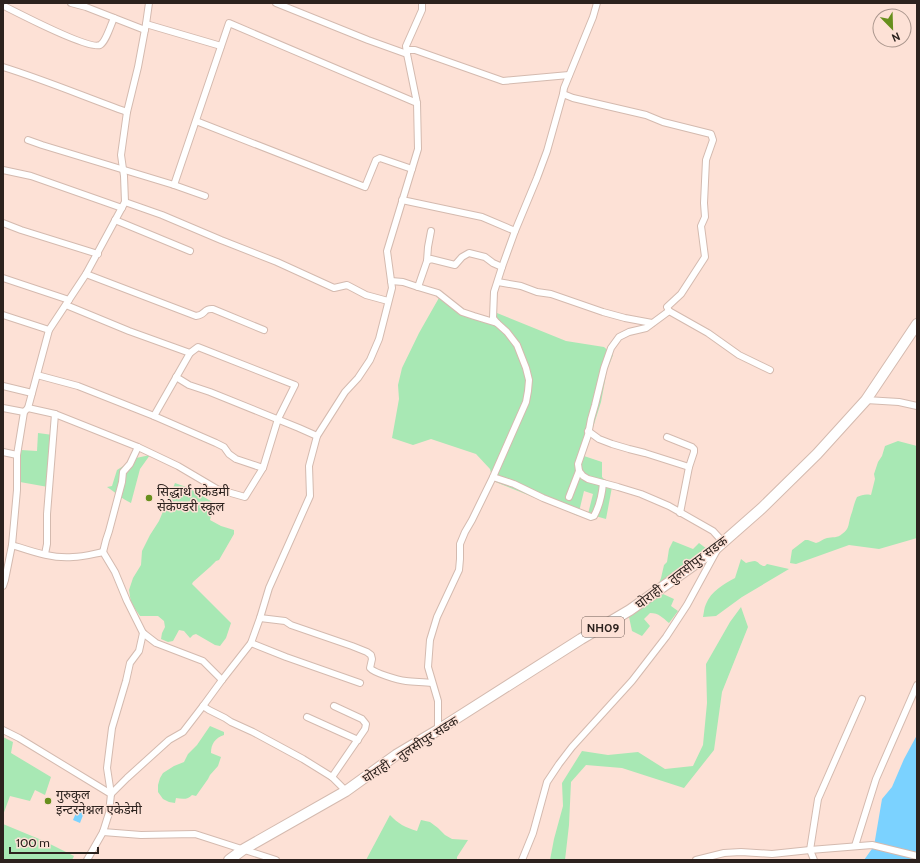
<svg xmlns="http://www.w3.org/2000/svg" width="920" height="863" viewBox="0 0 920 863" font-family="Cabin,'Noto Sans Devanagari',sans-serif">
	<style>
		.green { fill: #a8e8b4 }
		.water { fill: #7bd2ff }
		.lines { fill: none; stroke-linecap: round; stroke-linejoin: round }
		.street-casing { stroke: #d4baaf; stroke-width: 8 }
		.primary-casing { stroke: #d4baaf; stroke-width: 12 }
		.street { stroke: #fff; stroke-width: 6 }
		.primary { stroke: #fff; stroke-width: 10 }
		.poi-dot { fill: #678f1d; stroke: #fde1d6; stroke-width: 1.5 }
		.labels { text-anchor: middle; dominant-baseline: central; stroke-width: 3; stroke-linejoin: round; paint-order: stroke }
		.shield { fill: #fde1d6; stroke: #6b5b55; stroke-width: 1 }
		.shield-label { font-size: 12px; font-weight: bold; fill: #2c221e }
		.poi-label { font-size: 13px; fill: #2c221e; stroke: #fde1d6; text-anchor: start }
		.street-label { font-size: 13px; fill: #2c221e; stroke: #fde1d6 }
	</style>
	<rect width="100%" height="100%" fill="#fde1d6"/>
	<g class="green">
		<polygon points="440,296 457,311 486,323 497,313 566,341 604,347 613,355 607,370 601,402 584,456 602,462 602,477 612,487 606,519 588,514 593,494 584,491 578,516 558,507 493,481 490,469 476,454 431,439 413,445 392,438 399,399 398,385 402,368 419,333"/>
		<polygon points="38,433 53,435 48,487 20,482 21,450 37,451"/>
		<path d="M898,441l19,5v92l-38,11 -30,-4 -53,19 -6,-1 2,-13 13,-10h3l8,3c4,-1 7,-4 11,-5 5,-1 11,0 15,-4 8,-5 6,-11 9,-19 2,-5 3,-12 6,-18 5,-2 8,-3 14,-2l4,-16 -1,-5 4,-12 4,-6 3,-10z"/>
		<path d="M150,455l-10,14 -9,34c-9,-4 -16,-11 -24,-16l5,-1 5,-16 19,-12z"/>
		<polygon points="175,483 189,488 214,503 210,520 221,526 234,530 234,534 219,560 216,561 210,567 193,582 192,584 231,623 226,638 220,646 215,645 196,634 193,635 190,638 184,631 179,630 173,641 168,642 161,639 162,633 165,627 164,621 158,616 140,616 131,603 129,590 133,578 141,565 142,551 150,535 159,521"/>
		<polygon points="673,541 693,549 699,543 707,549 659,583 661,578 664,565 667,562 669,549"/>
		<path d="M741,559l5,4c3,-1 6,-2 9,-2 4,1 5,5 10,5l2,-2 22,5 -47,28 -26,19 -13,1c1,-5 1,-9 3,-13 5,-13 18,-20 29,-26z"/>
		<path d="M663,594l11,5 -3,7 7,5 -9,12c-6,-5 -10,-10 -19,-10l-6,6 6,7 -8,10 -10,-5 -3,-14 8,-6z"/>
		<polygon points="741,607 748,627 722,692 714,750 684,788 622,768 586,765 571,782 569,825 565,860 550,860 554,839 563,806 562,783 582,751 608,755 638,752 665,769 693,766 703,745 707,703 706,664 730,622"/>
		<path d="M210,726l14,6v3c-9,3 -13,9 -13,18l10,4 -3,9 -8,9 -2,4 -12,17 -4,-1c-4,5 -10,4 -16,3l-1,5 -6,-1 -6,-3 -5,-7v-7l2,-7 3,-5 11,-7 10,-4 4,-8 9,-9z"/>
		<polygon points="3,737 13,742 11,753 51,777 45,795 35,790 30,801 10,796 3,815"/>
		<path d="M390,815c7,8 16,13 27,16l4,-11 9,2 8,6 7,7 7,4 16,1 -11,17v3h-91z"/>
		<polygon points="3,824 44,841 74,856 72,860 3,860"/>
	</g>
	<g class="water">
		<polygon points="917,735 917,860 864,860 874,846 882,799 892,787 904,759"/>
		<polygon points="78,808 85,810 80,823 73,820"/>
	</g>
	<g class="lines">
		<g class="street-casing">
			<g id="street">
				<polyline points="71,3 86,7 145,30"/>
				<polyline points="276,3 368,40 407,54"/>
				<path d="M6,7c14,7 83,43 94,38 6,-3 11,-21 14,-27"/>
				<polyline points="146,24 221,46"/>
				<polyline points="407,50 415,50 503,81 569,75"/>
				<path d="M3,67c42,13 82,30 124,45"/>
				<polyline points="563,94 573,98 646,115 663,122 711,134 713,140 706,160 704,203 705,217 701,226 705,257 681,294 667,307 669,311"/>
				<polyline points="196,121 365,187 376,160 380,158 412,169"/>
				<polyline points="28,140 42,145 174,185 205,196"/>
				<polyline points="3,170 31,176 122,208"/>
				<polyline points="174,185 229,23 417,103"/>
				<polyline points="402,200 482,217 515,231"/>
				<polyline points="125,202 162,215 221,240 277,262 334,288 347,285 366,295 388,301"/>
				<polyline points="115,220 190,251"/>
				<polyline points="3,223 21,230 98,254"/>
				<polyline points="427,261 428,247 431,231"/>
				<path d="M86,274l110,42c10,-1 7,-8 17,-7l51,21"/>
				<polyline points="3,278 69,300"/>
				<polyline points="391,281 403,282 418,287 427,261 431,259 455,265 462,257 469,253 485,257 493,263 502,267"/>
				<polyline points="498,282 521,286 537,292 551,294 603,312 625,318 652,323"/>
				<polyline points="418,287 438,293 462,312 474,316 497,323"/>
				<polyline points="3,315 49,330"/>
				<polyline points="37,375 78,386 154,416 216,443 224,447 229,454 236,459 263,468"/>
				<polyline points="176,377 189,385 210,392 299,428 317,436"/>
				<polyline points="3,386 32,393"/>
				<polyline points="866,400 899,402 917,406"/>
				<polyline points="3,408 24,412"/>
				<polyline points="28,408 55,414 138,447 178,466 217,489 245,497 263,468 278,419 295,385 198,347 190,353 129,331 66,305"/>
				<polyline points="154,416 190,353"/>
				<polyline points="588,431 599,439 612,444 629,449 645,453 689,467"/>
				<polyline points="667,437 692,447 694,449 694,452 689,467 680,513"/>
				<polyline points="3,452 17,455"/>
				<path d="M493,477l21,7 29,14 48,19 3,-1c6,-11 8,-21 9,-33"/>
				<polyline points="569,497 579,471"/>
				<polyline points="723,542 713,531 669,506 641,494 618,487 588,479 583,476 579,471 578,464 588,435 591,419 595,405 604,368 611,348 619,337 629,332 646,328 669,311 708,333 739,355 770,370"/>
				<path d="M12,545c19,6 40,14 61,12 10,0 20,-3 30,-5l12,20 12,29 16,32 13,10 47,18 19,19"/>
				<polyline points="103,552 106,540 109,531 122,482 123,472 130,464 138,447"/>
				<polyline points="45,554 47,544 47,514 55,414"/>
				<polyline points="3,586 5,580 12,545 17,490 17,455 24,412 28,408 49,330 86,274 125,202 124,176 121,155 127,112 138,67 146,24 149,3"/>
				<path d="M260,618l25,3 6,4 61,21 15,6 4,3 1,4 -2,9c4,5 28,12 36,13 9,1 18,1 26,2"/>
				<polyline points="251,643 286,657 360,683"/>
				<polyline points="203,706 209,710 225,718 231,722 253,732 303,759 332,777 346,791"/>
				<polyline points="307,717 358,740"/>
				<polyline points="3,730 19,738 111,794"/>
				<polyline points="438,730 438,701 428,667 430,640 437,617 459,570 460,559 460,544 465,532 472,520 493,477 511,436 526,402 528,391 529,380 526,368 517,345 507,332 497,323 493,318 494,292 502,267 515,231 537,178 547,151 563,94 564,88 593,17 597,3"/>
				<polyline points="332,777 365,729 366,724 362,719 334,706"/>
				<polyline points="111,794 107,768 112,728 126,681 130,663 139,651 143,633"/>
				<polyline points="103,832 141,835 195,834 276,860"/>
				<polyline points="855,846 876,779 917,685"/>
				<polyline points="87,860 103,832 109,813 111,794 127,778 169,740 183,732 203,706 222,680 251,643 260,618 269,588 310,496 309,466 317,436 345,392 358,378 370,360 379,339 392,288 387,251 418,149 417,103 407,54 406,46 422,10 422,3"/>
				<polyline points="522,860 533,833 547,782 559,764 572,747 632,681 666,637 687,605 717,550"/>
				<polyline points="696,860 724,853 741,852 772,854 810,850 872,845 917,856"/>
				<polyline points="814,860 810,850 818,799 862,699"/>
			</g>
		</g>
		<g class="primary-casing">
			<polyline id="primary" points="229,860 244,849 346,791 396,755 438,730 581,639 630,610 712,552 762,508 817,454 866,400 917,324"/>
		</g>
		<use href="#street" class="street"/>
		<use href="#primary" class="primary"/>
	</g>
	<g class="poi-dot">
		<circle cx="149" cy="498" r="4"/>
		<circle cx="48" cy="801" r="4"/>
	</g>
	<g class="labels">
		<rect class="shield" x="582" y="617" width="42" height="20" rx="3"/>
		<g class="shield-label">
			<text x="603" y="627">NH09</text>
		</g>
		<g class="poi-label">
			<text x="157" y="491">सिद्धार्थ एकेडमी<tspan x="157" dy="15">सेकेण्डरी स्कूल</tspan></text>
			<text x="56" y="794">गुरुकुल<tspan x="56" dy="15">इन्टरनेश्नल एकेडेमी</tspan></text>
		</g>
		<g class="street-label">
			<text transform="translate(681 572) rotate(-37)">घोराही - तुलसीपुर सडक</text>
			<text transform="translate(410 749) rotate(-33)">घोराही - तुलसीपुर सडक</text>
		</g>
	</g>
	<rect width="920" height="863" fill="none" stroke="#2c221e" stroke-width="8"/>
	<g transform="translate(892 28) rotate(157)"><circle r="19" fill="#fde1d6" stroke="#a9958c"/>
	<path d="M0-3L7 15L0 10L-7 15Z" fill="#678f1d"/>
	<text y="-6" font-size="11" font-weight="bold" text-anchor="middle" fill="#2c221e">N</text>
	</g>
	<path d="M10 847v6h88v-6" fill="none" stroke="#2c221e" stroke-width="2"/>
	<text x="16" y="847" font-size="12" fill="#2c221e" stroke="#fde1d6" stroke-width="3" paint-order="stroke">100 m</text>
</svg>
